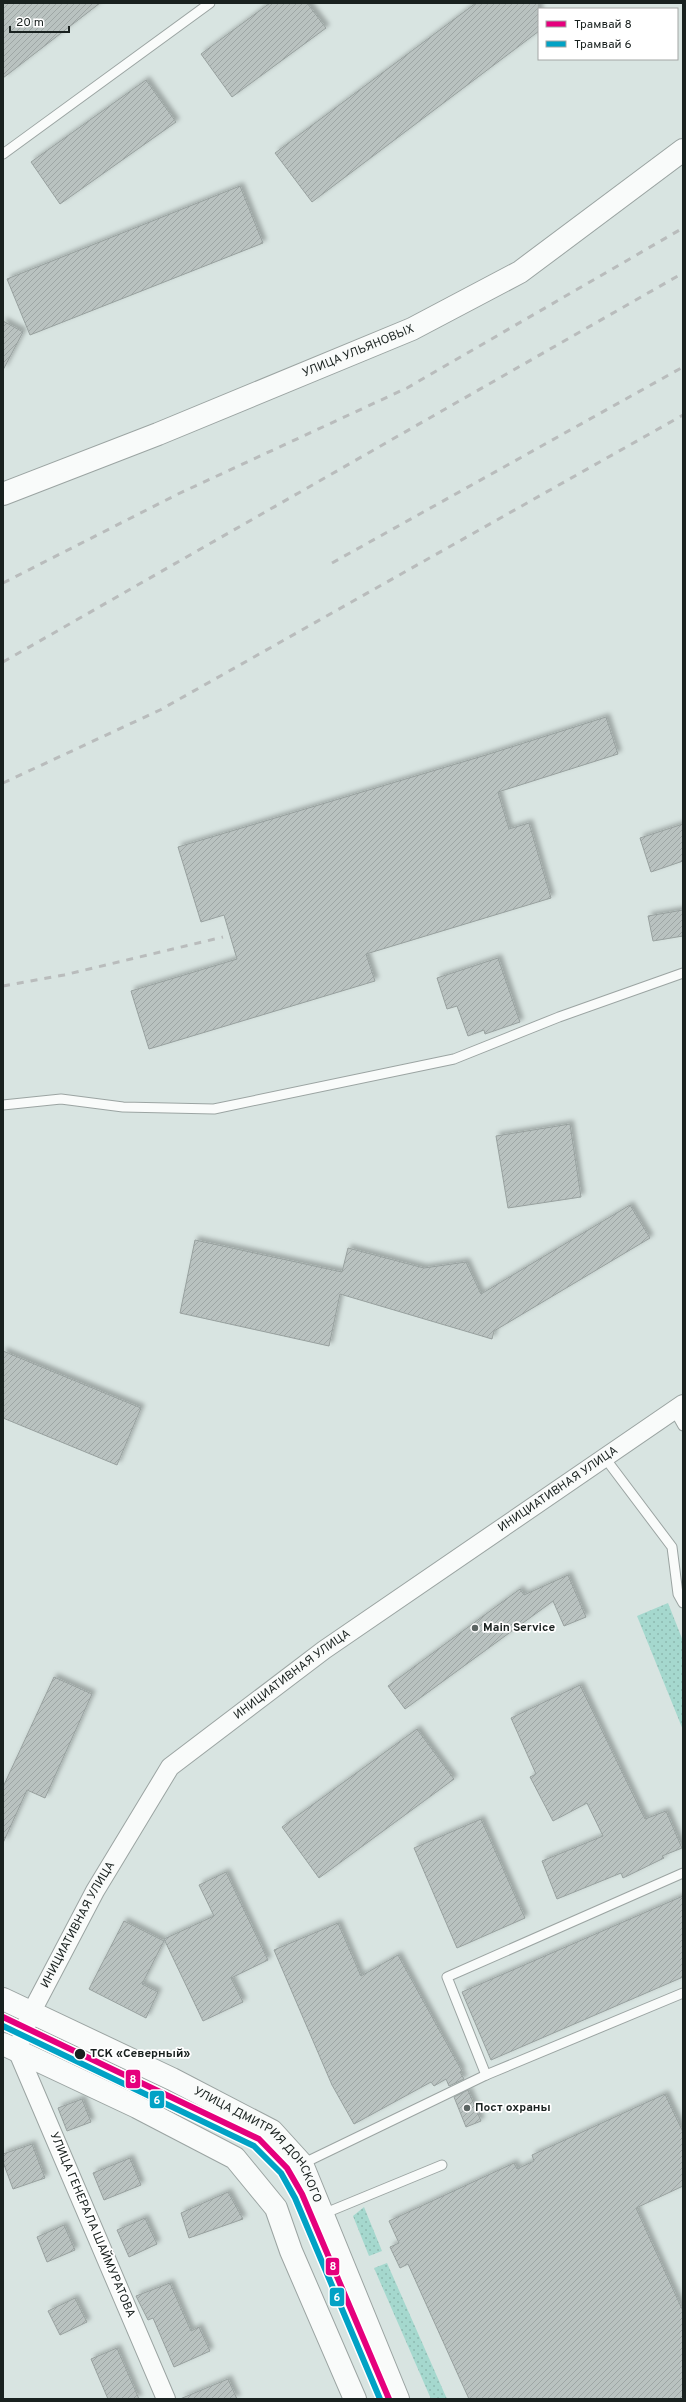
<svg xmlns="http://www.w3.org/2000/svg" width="686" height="2402" viewBox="0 0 686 2402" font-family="Overpass,sans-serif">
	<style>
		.grass { fill: url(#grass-dots) }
		.building { fill: url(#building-hatch); stroke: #98a19f; filter: url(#shadow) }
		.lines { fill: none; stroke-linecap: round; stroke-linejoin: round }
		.service-casing { stroke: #9ba4a2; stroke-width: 11 }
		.minor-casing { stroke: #9ba4a2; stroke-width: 20 }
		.tertiary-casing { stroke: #9ba4a2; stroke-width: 24 }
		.service { stroke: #f9fbfa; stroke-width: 9 }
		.minor { stroke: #f9fbfa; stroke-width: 18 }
		.tertiary { stroke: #f9fbfa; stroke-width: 22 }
		.rail { stroke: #b9bcbc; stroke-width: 3; stroke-dasharray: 7 7; stroke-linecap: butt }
		.tram-1-casing { stroke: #fff; stroke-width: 9 }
		.tram-2-casing { stroke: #fff; stroke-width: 9 }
		.tram-1 { stroke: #e5007d; stroke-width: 6 }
		.tram-2 { stroke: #01a2c5; stroke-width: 6 }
		.poi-dot { fill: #5c6563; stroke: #fff; stroke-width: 1.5 }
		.stop-dot { fill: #19211f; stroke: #fff; stroke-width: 1.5 }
		.labels { text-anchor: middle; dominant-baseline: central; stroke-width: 3.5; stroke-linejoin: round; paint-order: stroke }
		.street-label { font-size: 12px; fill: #19211f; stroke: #fff }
		.poi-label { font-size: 12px; font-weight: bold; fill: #19211f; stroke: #fff; text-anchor: start }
		.stop-label { font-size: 12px; font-weight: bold; fill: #19211f; stroke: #fff; text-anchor: start }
		.line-badge { stroke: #fff; stroke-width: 1.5 }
		.badge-label { font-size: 11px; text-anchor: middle; font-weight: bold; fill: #fff }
	</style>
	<defs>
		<pattern id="grass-dots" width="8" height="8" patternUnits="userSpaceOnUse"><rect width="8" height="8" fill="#a5d8ce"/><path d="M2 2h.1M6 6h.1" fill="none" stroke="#8db9b0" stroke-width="1.8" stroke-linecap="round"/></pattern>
		<pattern id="building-hatch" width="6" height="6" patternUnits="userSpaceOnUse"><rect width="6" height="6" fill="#b9c2c0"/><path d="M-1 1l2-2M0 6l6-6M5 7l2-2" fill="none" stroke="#9ea6a5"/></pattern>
		<filter id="shadow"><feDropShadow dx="3.5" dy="-3.5" stdDeviation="2" flood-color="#0004"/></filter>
	</defs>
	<rect width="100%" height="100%" fill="#d8e4e1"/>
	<g class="grass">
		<polygon points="668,1603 683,1641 683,1730 637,1616"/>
		<polygon points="364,2207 382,2251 369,2256 353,2216"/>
		<polygon points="387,2263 447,2399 431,2399 374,2268"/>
	</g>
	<g class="building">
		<polygon points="3,3 100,3 3,78"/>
		<polygon points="270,3 307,3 326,28 232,97 201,54"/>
		<polygon points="476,3 539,3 539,31 312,202 275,153"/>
		<polygon points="146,80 176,122 60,204 31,162"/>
		<polygon points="240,186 263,243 30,335 7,279"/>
		<polygon points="3,321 23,332 3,370"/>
		<polygon points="606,717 618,754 498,792 509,829 529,823 551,898 366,954 375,981 149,1049 131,991 237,959 224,915 201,922 178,847 486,755"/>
		<polygon points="683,824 683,861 651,872 640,838"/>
		<polygon points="683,910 683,936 653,941 648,916"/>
		<polygon points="498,958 520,1022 485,1034 484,1030 468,1036 457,1006 447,1009 437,978"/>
		<polygon points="570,1124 581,1197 508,1208 496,1136"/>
		<polygon points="630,1205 650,1238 494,1331 492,1339 340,1294 329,1346 180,1313 195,1240 342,1272 348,1248 424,1268 466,1262 481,1294"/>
		<polygon points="3,1351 141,1408 117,1465 3,1418"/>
		<polygon points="568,1575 586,1617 564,1626 553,1601 405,1709 388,1686 520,1589 524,1595"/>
		<polygon points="54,1677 92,1694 45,1798 27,1790 3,1843 3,1787"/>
		<polygon points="580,1685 645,1819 666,1811 682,1848 662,1856 664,1858 623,1878 621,1873 557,1899 542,1861 603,1836 587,1803 553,1821 530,1777 536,1774 511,1718"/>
		<polygon points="417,1729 454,1779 319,1878 282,1827"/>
		<polygon points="481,1819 525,1918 457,1948 414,1848"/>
		<polygon points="226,1872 268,1960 231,1978 243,2002 203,2021 164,1939 214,1916 199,1885"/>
		<polygon points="683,1896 683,1977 491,2060 462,1992"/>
		<polygon points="124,1921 164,1941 142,1984 158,1992 146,2018 89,1989"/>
		<polygon points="338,1923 361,1976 398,1955 462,2071 460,2072 464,2079 449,2086 446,2079 434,2086 431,2082 354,2124 332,2085 274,1950"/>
		<polygon points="468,2090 481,2121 466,2127 454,2097"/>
		<polygon points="665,2094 683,2132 683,2186 636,2208 683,2311 683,2399 469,2399 408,2264 400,2268 390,2247 399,2243 389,2221 514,2163 517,2169 534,2161 532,2155"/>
		<polygon points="82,2099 91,2122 67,2131 58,2108"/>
		<polygon points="32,2144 45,2178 13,2189 3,2162 3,2154"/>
		<polygon points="130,2158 141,2185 104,2200 93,2173"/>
		<polygon points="228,2192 243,2219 189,2238 181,2213"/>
		<polygon points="145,2218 157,2244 129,2257 117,2230"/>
		<polygon points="64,2225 75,2250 47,2262 37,2237"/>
		<polygon points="170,2283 191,2331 199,2327 210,2351 174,2367 153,2318 148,2320 136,2296"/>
		<polygon points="75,2298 87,2322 60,2335 48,2311"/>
		<polygon points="117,2348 139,2399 108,2399 91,2359"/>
		<polygon points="228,2379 237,2399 180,2399"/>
	</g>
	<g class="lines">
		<g class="service-casing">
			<g id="service">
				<polyline points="3,154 210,3"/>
				<polyline points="3,1105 61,1099 123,1107 214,1109 454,1059 559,1017 683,973"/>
				<polyline points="674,1410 683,1426"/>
				<polyline points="605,1458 672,1547 678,1594 683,1603"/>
				<polyline points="486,2075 447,1977 683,1873"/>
				<polyline points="302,2164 486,2075 683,1993"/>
				<polyline points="323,2214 442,2165"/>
			</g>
		</g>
		<g class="minor-casing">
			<g id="minor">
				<path id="s1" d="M166,2399l-149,-349 14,-37 64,-122 75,-124 154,-117 359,-246"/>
			</g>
		</g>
		<g class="tertiary-casing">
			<g id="tertiary">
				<path id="s2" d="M3,494l155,-60 254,-105 108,-57 163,-122"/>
				<path id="s3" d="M3,1999l169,80 100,52 30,33 96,235"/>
				<polyline points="3,2044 137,2107 235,2158 276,2208 291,2251 355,2399"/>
			</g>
		</g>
		<use href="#service" class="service"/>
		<use href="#minor" class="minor"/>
		<use href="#tertiary" class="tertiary"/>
		<g class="rail">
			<polyline points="332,563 683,367"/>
			<polyline points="3,583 178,494 407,388 683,228"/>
			<polyline points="3,662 683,273"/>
			<polyline points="3,783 160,710 683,415"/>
			<polyline points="3,986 64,975 223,937"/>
		</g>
		<g class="tram-1-casing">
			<polyline id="tram-1" points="3,2017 259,2139 287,2168 302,2194 389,2399"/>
		</g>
		<g class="tram-2-casing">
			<polyline id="tram-2" points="3,2026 254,2146 281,2173 295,2198 380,2399"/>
		</g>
		<use href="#tram-1" class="tram-1"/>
		<use href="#tram-2" class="tram-2"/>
	</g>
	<g class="poi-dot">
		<circle cx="475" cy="1628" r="4"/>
		<circle cx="467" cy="2108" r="4"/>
	</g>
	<circle class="stop-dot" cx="80" cy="2054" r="6"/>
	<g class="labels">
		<g class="street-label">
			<text stroke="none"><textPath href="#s2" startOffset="383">УЛИЦА УЛЬЯНОВЫХ</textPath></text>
			<text stroke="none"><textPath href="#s1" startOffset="1179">ИНИЦИАТИВНАЯ УЛИЦА</textPath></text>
			<text stroke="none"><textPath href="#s1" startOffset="855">ИНИЦИАТИВНАЯ УЛИЦА</textPath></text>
			<text stroke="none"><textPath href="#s1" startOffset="519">ИНИЦИАТИВНАЯ УЛИЦА</textPath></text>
			<text stroke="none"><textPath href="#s3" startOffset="299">УЛИЦА ДМИТРИЯ ДОНСКОГО</textPath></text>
			<text transform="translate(92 2225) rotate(67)">УЛИЦА ГЕНЕРАЛА ШАЙМУРАТОВА</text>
		</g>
		<g class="poi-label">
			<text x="483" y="1628">Main Service</text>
			<text x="475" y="2108">Пост охраны</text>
		</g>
		<g class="stop-label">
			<text x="90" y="2054">ТСК «Северный»</text>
		</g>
	</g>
	<g class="line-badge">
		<rect x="125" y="2069" width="16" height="20" rx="4" fill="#e5007d"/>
		<rect x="149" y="2090" width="16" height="19" rx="4" fill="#01a2c5"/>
		<rect x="325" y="2257" width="15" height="19" rx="4" fill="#e5007d"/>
		<rect x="329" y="2287" width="16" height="20" rx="4" fill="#01a2c5"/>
	</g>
	<g class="badge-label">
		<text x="133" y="2083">8</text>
		<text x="157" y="2104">6</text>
		<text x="333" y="2270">8</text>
		<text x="337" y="2301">6</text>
	</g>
	<rect width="686" height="2402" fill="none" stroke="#19211f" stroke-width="8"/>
	<rect x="538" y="8" width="140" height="52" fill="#ffffff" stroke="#a3a6a5"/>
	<rect x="546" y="21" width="20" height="6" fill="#e5007d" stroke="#a3a6a5"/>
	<text x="574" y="28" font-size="12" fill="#19211f">Трамвай 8</text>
	<rect x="546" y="41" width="20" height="6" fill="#01a2c5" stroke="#a3a6a5"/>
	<text x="574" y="48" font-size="12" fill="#19211f">Трамвай 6</text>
	<path d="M10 26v6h59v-6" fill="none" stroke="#19211f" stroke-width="2"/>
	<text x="16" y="26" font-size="12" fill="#19211f" stroke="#ffffff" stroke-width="3" paint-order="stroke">20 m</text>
</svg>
